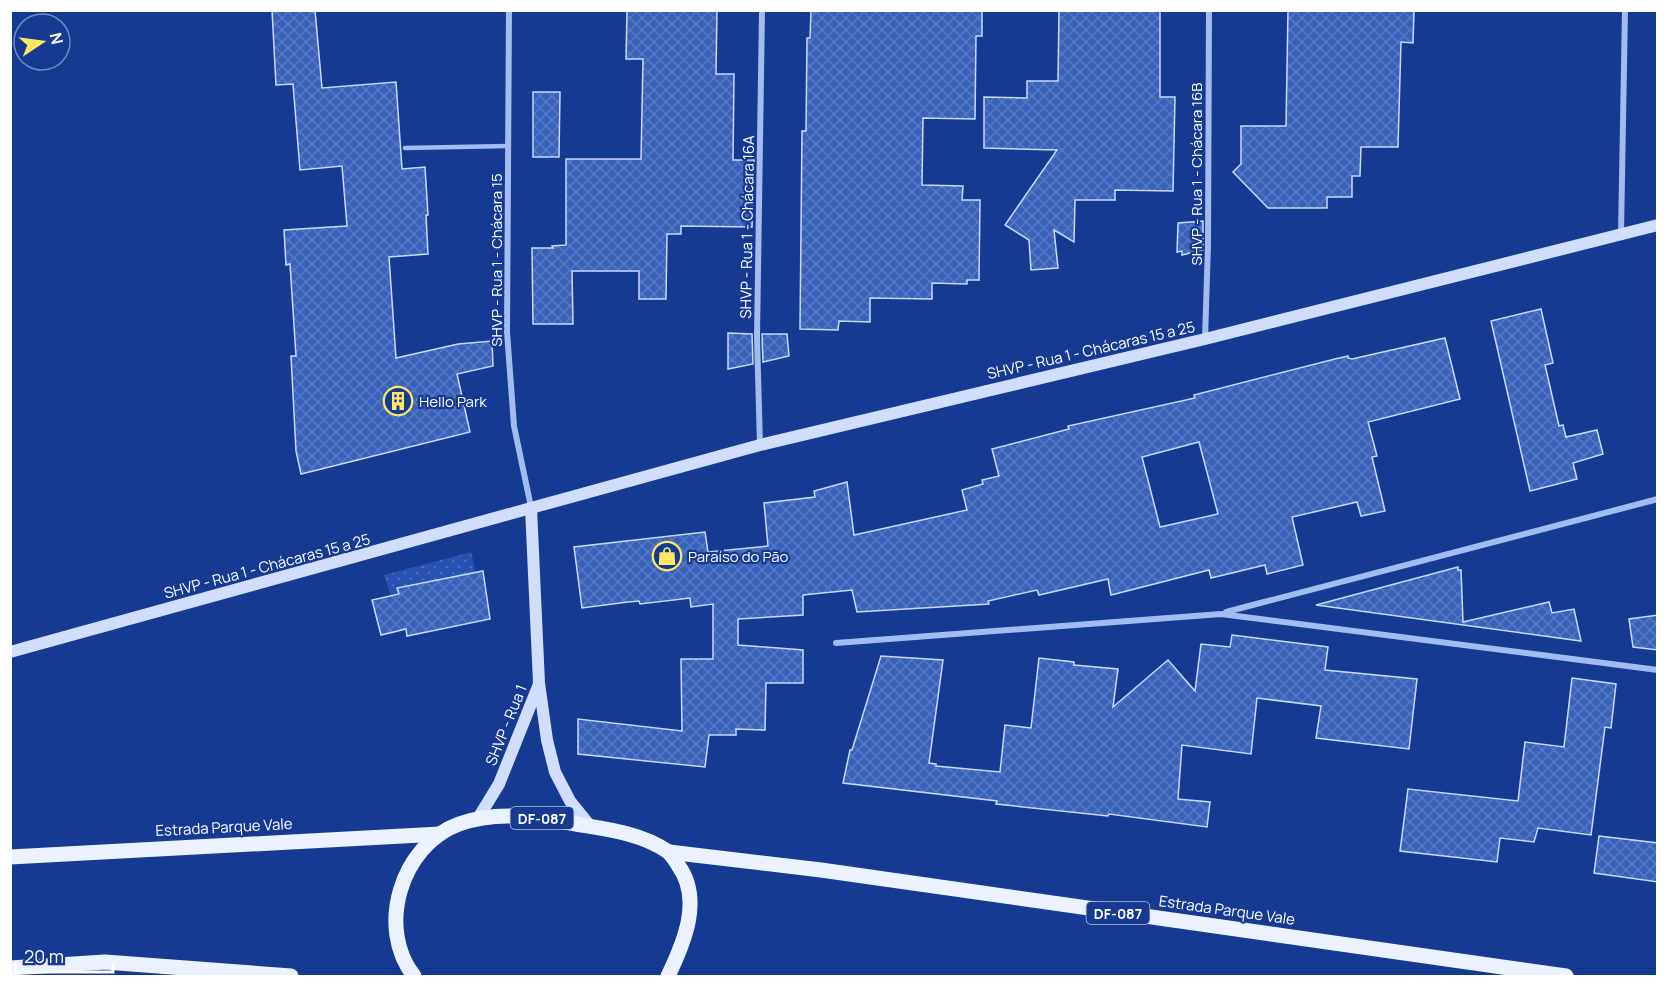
<svg xmlns="http://www.w3.org/2000/svg" width="1668" height="987" viewBox="0 0 1668 987" font-family="Manrope,sans-serif">
	<style>
		.park { fill: url(#park-dots) }
		.building { fill: url(#building-cross-hatch); stroke: #c9d9fc; stroke-width: 1.5; fill-rule: evenodd }
		.lines { fill: none; stroke-linecap: round; stroke-linejoin: round }
		.lane { stroke: #a2bbf1; stroke-width: 4.5 }
		.street { stroke: #a2bbf1; stroke-width: 6 }
		.secondary { stroke: #d0ddfc; stroke-width: 12 }
		.primary { stroke: #ecf1ff; stroke-width: 15 }
		.labels { text-anchor: middle; dominant-baseline: central; stroke-width: 4.5; stroke-linejoin: round; paint-order: stroke }
		.shield { fill: #143a92; stroke: #b8c4de; stroke-width: 1.5 }
		.shield-label { font-size: 14px; font-weight: bold; fill: #fff }
		.street-label { font-size: 15px; fill: #fff; stroke: #143a92 }
		.poi-label { font-size: 15px; fill: #fff; stroke: #143a92; text-anchor: start }
	</style>
	<defs>
		<pattern id="park-dots" width="8" height="8" patternUnits="userSpaceOnUse" patternTransform="scale(1.5)"><rect width="8" height="8" fill="#2653b1"/><path d="M2 2h.1M6 6h.1" fill="none" stroke="#476dbd" stroke-width="1.8" stroke-linecap="round"/></pattern>
		<pattern id="building-cross-hatch" width="8" height="8" patternUnits="userSpaceOnUse" patternTransform="scale(1.5)"><rect width="8" height="8" fill="#3861b9"/><path d="M0 0l8 8M0 8l8-8" fill="none" stroke="#5679c4"/></pattern>
	</defs>
	<rect width="100%" height="100%" fill="#143a92"/>
	<polygon class="park" points="471,552 483,603 400,625 384,575"/>
	<g class="building">
		<polygon points="272,10 315,10 322,88 396,82 402,169 425,167 428,215 426,215 428,254 389,257 396,358 458,344 492,341 493,366 457,374 470,432 301,474 296,451 291,356 296,356 290,264 286,265 284,230 347,226 342,166 300,170 293,84 276,85"/>
		<polygon points="627,10 717,10 716,74 734,74 733,160 754,160 752,227 681,226 681,234 667,234 666,299 639,299 639,271 572,271 573,324 533,324 532,248 553,248 552,246 566,245 566,159 641,159 643,59 626,59"/>
		<polygon points="811,10 982,10 982,36 976,36 975,119 923,118 922,185 963,186 962,200 980,200 979,280 967,280 967,284 932,283 932,299 870,298 870,322 839,321 838,330 800,329 802,131 806,131 807,38 810,38"/>
		<polygon points="1059,10 1160,10 1160,97 1175,97 1173,191 1115,190 1115,200 1075,200 1074,242 1054,230 1058,268 1031,270 1029,240 1005,225 1057,150 984,148 984,97 1027,98 1027,81 1058,81"/>
		<polygon points="1288,10 1414,10 1413,43 1401,42 1398,147 1361,147 1360,176 1352,176 1352,197 1327,197 1327,208 1268,208 1233,172 1241,164 1241,126 1286,126"/>
		<polygon points="533,92 560,92 559,157 533,157"/>
		<polygon points="1203,221 1203,250 1182,255 1182,251 1177,252 1178,223"/>
		<polygon points="1541,309 1553,363 1545,365 1559,426 1563,425 1566,437 1597,430 1603,454 1573,463 1577,479 1530,491 1491,321"/>
		<polygon points="728,333 752,334 753,364 728,369"/>
		<polygon points="762,334 787,334 789,356 763,362"/>
		<path d="M1445,338l15,61 -92,23 9,34 -5,1 13,54 -24,5 -4,-14 -65,15 11,48 -36,9 -2,-9 -54,13 -2,-8 -98,25 -3,-16 -69,16 -2,-5 -49,11 1,3 -132,8 -5,-22 -49,5v20l-65,4v26l65,5v33h-37l-1,47 -29,-1v6h-27l-4,32 -127,-13v-35l104,12 -1,-72h32v-55l-22,3 -1,-9 -50,6 -1,-3 -11,1 -46,6 -8,-61 131,-15 3,20 60,-6 -4,-43 51,-6 -1,-6 33,-9 7,53 113,-25 -5,-20 21,-6 -1,-4 17,-4 -7,-27 77,-20 -1,-3 127,-28 -1,-3 141,-36 13,-3v2l4,1zM1199,442l19,72 -58,13 -18,-70z"/>
		<polygon points="1458,567 1458,570 1461,570 1463,622 1549,602 1552,613 1574,609 1581,641 1316,605"/>
		<polygon points="483,571 490,619 407,636 406,629 381,635 372,600 399,594 397,588"/>
		<polygon points="1658,615 1658,650 1633,647 1629,619"/>
		<polygon points="1232,635 1328,647 1325,670 1417,679 1409,749 1316,738 1321,706 1257,698 1251,754 1182,745 1178,799 1210,802 1207,827 1109,814 1108,816 996,804 997,801 843,783 850,750 852,750 881,656 943,660 929,763 936,764 936,766 1000,772 1005,725 1031,728 1039,658 1074,662 1074,665 1118,669 1113,707 1168,660 1195,691 1201,644 1230,647"/>
		<polygon points="1572,678 1616,684 1611,728 1605,727 1591,835 1538,828 1534,842 1500,838 1497,862 1400,851 1408,789 1518,801 1525,742 1564,747"/>
		<polygon points="1599,836 1658,843 1658,882 1594,873"/>
	</g>
	<g class="lines">
		<polyline class="lane" points="405,148 508,146"/>
		<g class="street">
			<polyline points="509,10 507,332 514,426 531,507"/>
			<polyline points="1621,234 1625,10"/>
			<polyline points="1205,339 1208,245 1209,10"/>
			<polyline points="760,445 757,337 762,10"/>
			<polyline points="1226,612 1658,499"/>
			<polyline points="836,643 1221,614 1658,670"/>
		</g>
		<g class="secondary">
			<polyline points="10,652 531,508"/>
			<polyline points="477,820 499,784 539,684"/>
			<polyline points="591,827 570,801 555,772 547,740 539,683 531,508 760,445 1205,339 1658,225"/>
		</g>
		<g class="primary">
			<polyline points="669,852 821,870 1566,976"/>
			<polyline points="10,857 440,834"/>
			<polyline points="10,968 105,962 291,976"/>
			<path d="M414,976c-38,-48 -13,-131 45,-152 38,-14 78,-7 117,0 30,5 65,9 91,27 4,3 8,9 11,14 25,34 6,78 -10,111"/>
		</g>
	</g>
	<defs>
		<g id="building-ring" transform="scale(1.5)"><circle r="9.5" fill="#143a92" stroke="#ffe762" stroke-width="1.5"/><path d="M-4-6H4V6H1V3H-1V6H-4ZM-2.5-4.3h1.7v1.8h-1.7ZM.8-4.3h1.7v1.8H.8ZM-2.5-1h1.7V.8h-1.7ZM.8-1h1.7V.8H.8Z" fill="#ffe762"/></g>
		<g id="shop-ring" transform="scale(1.5)"><circle r="9.5" fill="#143a92" stroke="#ffe762" stroke-width="1.5"/><path d="M-5-2.5h2.3a2.7 3.5 0 0 1 5.4 0H5L5.5 6h-11ZM-1.5-2.5h3a1.5 2.3 0 0 0-3 0Z" fill="#ffe762"/></g>
	</defs>
	<g fill-rule="evenodd">
		<use href="#building-ring" x="398" y="401"/>
		<use href="#shop-ring" x="667" y="556"/>
	</g>
	<g class="labels">
		<g class="shield">
			<rect x="510.5" y="807" width="63" height="22" rx="4.5"/>
			<rect x="1086.5" y="902" width="63" height="22" rx="4.5"/>
		</g>
		<g class="shield-label">
			<text x="542" y="818">DF-087</text>
			<text x="1118" y="913">DF-087</text>
		</g>
		<g class="street-label">
			<text transform="translate(1196 174) rotate(-90)">SHVP - Rua 1 - Chácara 16B</text>
			<text transform="translate(747 227) rotate(-89)">SHVP - Rua 1 - Chácara 16A</text>
			<text transform="translate(496 260) rotate(-90)">SHVP - Rua 1 - Chácara 15</text>
			<text transform="translate(1091 350) rotate(-13)">SHVP - Rua 1 - Chácaras 15 a 25</text>
			<text transform="translate(267 566) rotate(-15)">SHVP - Rua 1 - Chácaras 15 a 25</text>
			<text transform="translate(506 725) rotate(-68)">SHVP - Rua 1</text>
			<text transform="translate(224 827) rotate(-3)">Estrada Parque Vale</text>
			<text transform="translate(1227 910) rotate(8)">Estrada Parque Vale</text>
		</g>
		<g class="poi-label">
			<text x="419" y="401">Hello Park</text>
			<text x="688" y="556">Paraíso do Pão</text>
		</g>
	</g>
	<rect width="1668" height="987" fill="none" stroke="#ffffff" stroke-width="24"/>
	<g transform="translate(42 42) rotate(77)"><circle r="28" fill="#143a92" stroke="#7289be" stroke-width="1.5"/>
	<path d="M0-4.5L10 22L0 15L-10 22Z" fill="#ffe762"/>
	<text y="-9" font-size="16" font-weight="bold" text-anchor="middle" fill="#ffffff">N</text>
	</g>
	<path d="M15 963v9h98v-9" fill="none" stroke="#ffffff" stroke-width="3"/>
	<text x="24" y="963" font-size="18" fill="#ffffff" stroke="#143a92" stroke-width="4.5" paint-order="stroke">20 m</text>
</svg>
